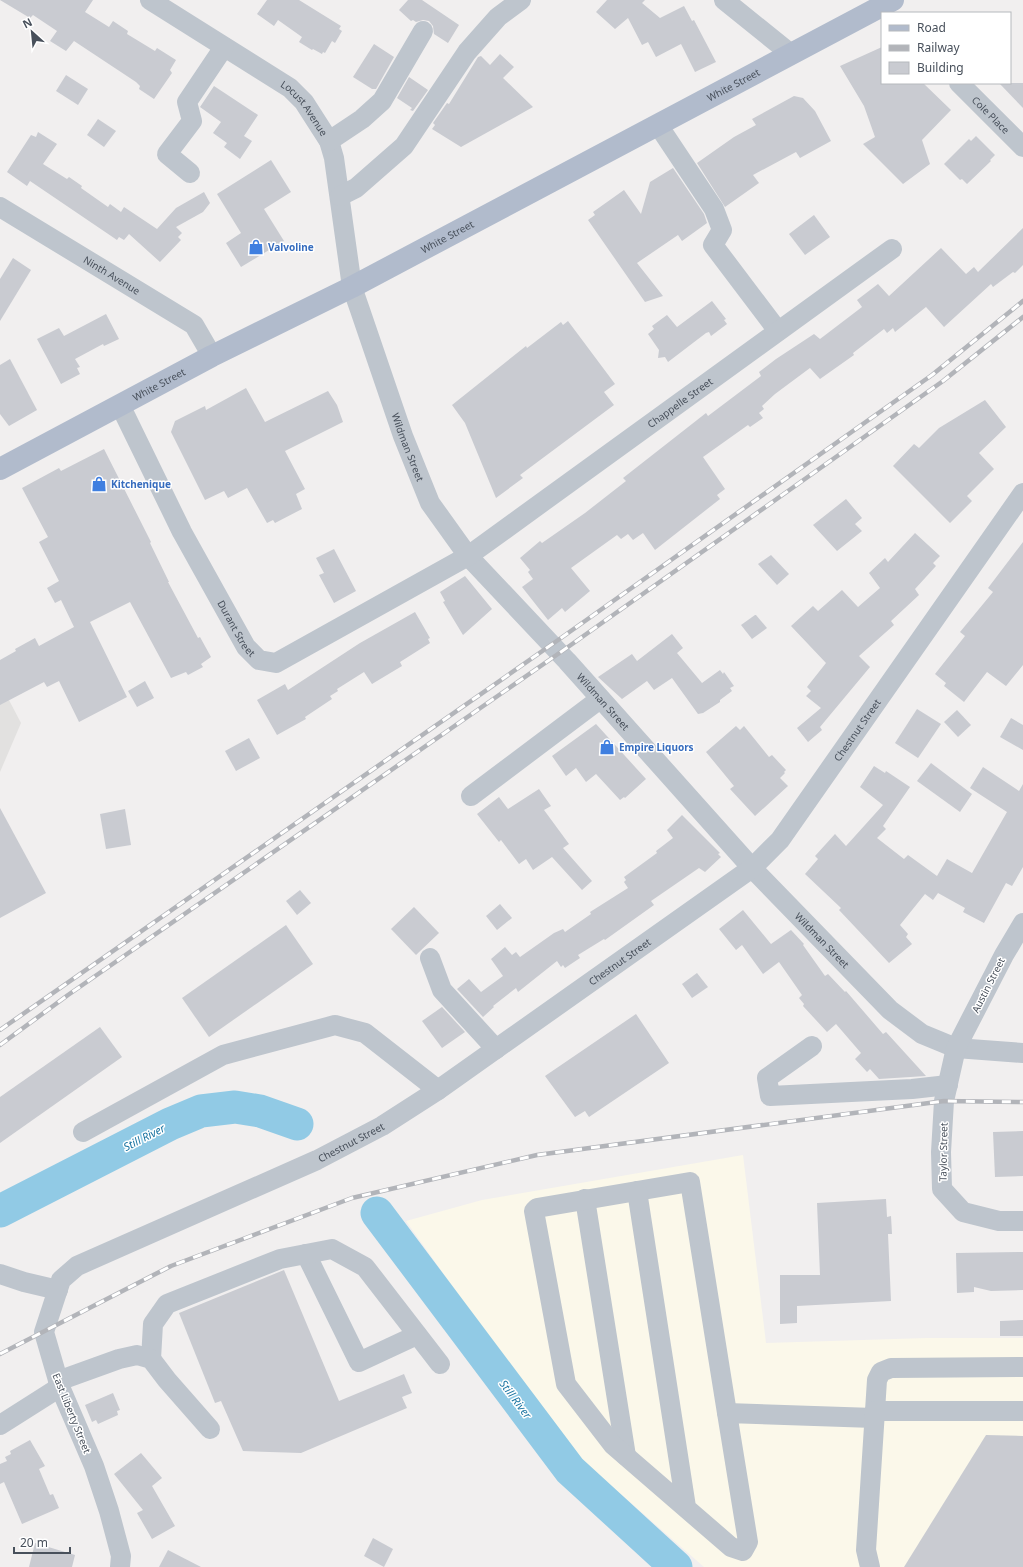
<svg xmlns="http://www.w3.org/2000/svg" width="1023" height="1567" viewBox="0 0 1023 1567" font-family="'Noto Sans',sans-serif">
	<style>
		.commercial { fill: #fbf8ea }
		.education { fill: #e2e1e0 }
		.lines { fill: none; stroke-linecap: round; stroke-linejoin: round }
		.river { stroke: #91cae5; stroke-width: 33 }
		.building { fill: #c9cbd1 }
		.minor { stroke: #bec5cd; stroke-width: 20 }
		.major { stroke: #b1bbcc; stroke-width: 22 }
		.rail-casing { stroke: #b2b4b9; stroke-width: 4.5 }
		.rail { stroke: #fff; stroke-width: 3; stroke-dasharray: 9; stroke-linecap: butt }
		.labels { text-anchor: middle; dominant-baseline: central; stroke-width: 3; stroke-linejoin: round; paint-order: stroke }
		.street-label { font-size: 10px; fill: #48505b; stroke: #fff }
		.shop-label { font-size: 10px; font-weight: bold; fill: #366cbe; stroke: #fff; text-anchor: start }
		.water-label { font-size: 11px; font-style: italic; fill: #1772a0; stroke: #fff }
	</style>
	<rect width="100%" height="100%" fill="#f1efef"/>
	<polygon class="commercial" points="743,1155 766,1343 927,1338 1023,1338 1023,1567 704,1567 566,1446 406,1221 482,1200"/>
	<polygon class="education" points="0,683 21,723 0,772"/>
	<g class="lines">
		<g class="river">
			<polyline points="0,1211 170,1124 201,1111 235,1107 260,1111 297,1124"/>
			<polyline points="377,1213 570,1470 676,1567"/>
		</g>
	</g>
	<g class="building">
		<polygon points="0,0 93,0 85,12 109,27 113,21 128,31 127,34 155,51 157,48 176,60 170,70 172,73 154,99 139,89 140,86 136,82 74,41 66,51 50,41 57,31 33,15 30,18"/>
		<polygon points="267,0 299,0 341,26 339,29 342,31 335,43 332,41 325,53 323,52 322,54 313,49 312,50 299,42 302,37 278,20 274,26 257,14"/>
		<polygon points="408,0 422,0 459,25 448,43 434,34 433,26 429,21 423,20 416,22 413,20 411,21 399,10"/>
		<polygon points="607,0 645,0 642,3 660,18 684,6 692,21 694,20 716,62 695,72 681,44 656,57 648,42 642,45 628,18 615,29 596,12"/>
		<polygon points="374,44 394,57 376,89 372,89 353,77"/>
		<polygon points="882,47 882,83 923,83 951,110 922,140 930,164 903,184 863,144 875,137 864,106 840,66"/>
		<polygon points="500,54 514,67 503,78 533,107 461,147 432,129 435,125 433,123 447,103 449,104 478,57 481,56 490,65"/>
		<polygon points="66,75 88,89 78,105 56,91"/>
		<polygon points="409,77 428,90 413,111 410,110 412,108 397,98"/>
		<polygon points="999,83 1023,83 1023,108"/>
		<polygon points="214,86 258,115 244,136 252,141 240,159 224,147 227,143 213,133 221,122 200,107"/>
		<polygon points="794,96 803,98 815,111 831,141 800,158 796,152 753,175 759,183 725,207 697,163 734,137 756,125 752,119"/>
		<polygon points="98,119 116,131 104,147 87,135"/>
		<polygon points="38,132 57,144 43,164 67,179 69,177 82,186 81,188 108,207 110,204 121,212 124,207 157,229 176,208 204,192 210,203 203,212 176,227 182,233 178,237 181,240 160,262 129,234 124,240 119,237 117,240 30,181 27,186 7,172 31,135 36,137"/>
		<polygon points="976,136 995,155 990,160 991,161 967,184 962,179 960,180 944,164 969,139 971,141"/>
		<polygon points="271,160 291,192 264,209 284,241 241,267 226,243 241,233 217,194"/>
		<polygon points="673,168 704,214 707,223 682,241 678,235 637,263 663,296 645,302 588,220 595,215 593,212 624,190 641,214 650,182"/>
		<polygon points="814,215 830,237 805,255 789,234"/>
		<polygon points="1023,228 1023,265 1015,273 1013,272 993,287 991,284 944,327 926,307 895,332 893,328 887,333 884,329 853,353 854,355 820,379 810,368 775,394 762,406 764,409 759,413 763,418 750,427 748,425 703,457 725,489 717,495 720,499 655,550 643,533 633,540 628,534 621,539 617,535 571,568 590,591 565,612 562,608 548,620 522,587 533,579 528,572 530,570 520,558 540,541 542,543 585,513 626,481 623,478 706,413 708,416 761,376 759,372 776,359 814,334 820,339 862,307 857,300 878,284 889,296 941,248 966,274 974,267 978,272"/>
		<polygon points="13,258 31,270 0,321 0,279"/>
		<polygon points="712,301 726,319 724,320 727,324 711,336 709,332 706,333 668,362 665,357 658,358 659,350 648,334 654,329 652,326 667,315 677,327"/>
		<polygon points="106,314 119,339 104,346 103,344 75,359 80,367 77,368 80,374 61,384 37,339 59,328 64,336"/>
		<polygon points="568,321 615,384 604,392 614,405 520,475 523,478 496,498 465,423 452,405 526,346 527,348 561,322 563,325"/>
		<polygon points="10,359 37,410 9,426 0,414 0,365"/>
		<polygon points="246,388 265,422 328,391 337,405 343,422 285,451 305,489 296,494 302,509 275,523 273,520 267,523 247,488 228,498 224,491 205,500 171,432 175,421 205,406 206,410"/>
		<polygon points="985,400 1006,427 979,453 994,469 967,496 972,501 950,523 893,466 914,444 919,448 939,428"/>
		<polygon points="104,449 151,542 150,543 169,582 168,582 198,638 200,637 211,657 201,664 203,667 188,675 186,672 171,678 130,602 90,622 127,697 79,722 59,681 47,687 44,682 0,705 0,660 16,651 15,649 35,638 39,646 74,627 61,600 55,603 47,588 59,581 39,542 48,537 22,488 59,468 61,471"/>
		<polygon points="846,499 862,518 855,524 862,531 837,551 813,525"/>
		<polygon points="915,533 940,556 933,563 936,566 915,589 919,595 891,621 894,625 859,656 870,667 820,727 822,730 808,742 797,728 821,708 806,696 811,691 807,687 826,663 791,626 813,606 818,611 842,590 858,607 880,588 869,573 885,558 888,562"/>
		<polygon points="1023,542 1023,665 1006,686 987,672 964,702 944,686 946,683 935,674 965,636 960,632 993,592 988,588"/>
		<polygon points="334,549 356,591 334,603 319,575 324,573 316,558"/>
		<polygon points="771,555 789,574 777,585 758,564"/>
		<polygon points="465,576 492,609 463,635 443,602 445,601 440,592"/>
		<polygon points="415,612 430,638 428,639 430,643 400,662 402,666 372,684 364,672 337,689 338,691 330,696 332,699 305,717 306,719 277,735 257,700 285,684 288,690 360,643"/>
		<polygon points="755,615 756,615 767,628 752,639 741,625"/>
		<polygon points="672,634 683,648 677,653 702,683 720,670 723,674 724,672 734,686 730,688 732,691 720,700 720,702 703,713 698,714 672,678 654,690 647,681 622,699 598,677 632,654 637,661"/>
		<polygon points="145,681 154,698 137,707 128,691"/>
		<polygon points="917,709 941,724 918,758 895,743"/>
		<polygon points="957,710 971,725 958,737 944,722"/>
		<polygon points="1011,718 1023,725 1023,750 1000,737"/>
		<polygon points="596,724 646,779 625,798 624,797 620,800 596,774 586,782 576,768 566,776 552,756"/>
		<polygon points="736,726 740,730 744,726 769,757 772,755 786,770 784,772 785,773 780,778 788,786 755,816 730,789 734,786 706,752"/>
		<polygon points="249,738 260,758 236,771 225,751"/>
		<polygon points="931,763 972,794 960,812 917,781"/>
		<polygon points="874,766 885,773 886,771 910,787 883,826 886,829 877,838 904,859 908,855 937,876 947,859 972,873 1007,812 970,788 983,767 1019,791 1023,784 1023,867 1012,886 1006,883 984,923 963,912 965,908 938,893 933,900 925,894 900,925 908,934 906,937 912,944 889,963 839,910 841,908 805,874 818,859 815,856 835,834 846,846 883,805 860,787"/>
		<polygon points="539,789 551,806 544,810 569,844 563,848 592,881 582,890 552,857 533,870 526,859 519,864 501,840 499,842 477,814 499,797 508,809"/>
		<polygon points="0,808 46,893 0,918"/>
		<polygon points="125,809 131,845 106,849 100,814"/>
		<polygon points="682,815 720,853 718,854 721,857 705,872 699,868 651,901 654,905 605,940 604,939 578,955 580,958 565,968 563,965 561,967 557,961 518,992 516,988 493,1006 494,1007 483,1017 457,989 469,979 481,992 503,976 491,959 505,947 512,955 516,952 520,957 554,933 563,929 565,932 591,914 590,912 628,888 624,882 626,880 624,877 657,853 656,851 673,838 667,830"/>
		<polygon points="300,890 311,903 297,915 286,901"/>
		<polygon points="500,904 512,918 497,930 486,916"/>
		<polygon points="414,907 439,933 416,955 391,929"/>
		<polygon points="743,910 771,944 791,930 804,944 803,945 825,976 828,974 845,992 846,991 883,1034 886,1032 926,1076 879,1079 870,1069 867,1072 855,1059 861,1053 836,1024 827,1032 803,1006 804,1004 799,998 802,995 779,962 763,974 742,945 736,950 719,929"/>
		<polygon points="286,925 313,964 209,1037 182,998"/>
		<polygon points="697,973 708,987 692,998 682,984"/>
		<polygon points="442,1007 465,1032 442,1048 422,1021"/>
		<polygon points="636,1014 669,1063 589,1117 585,1111 575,1117 545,1076"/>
		<polygon points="100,1027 122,1057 0,1143 0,1097"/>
		<polygon points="1023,1131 1023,1176 995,1177 993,1132"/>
		<polygon points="886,1199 887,1217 891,1216 892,1234 888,1234 891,1301 797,1306 797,1323 780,1324 780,1275 820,1275 817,1203"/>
		<polygon points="1023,1252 1023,1290 991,1291 974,1287 974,1292 957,1293 956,1253"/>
		<polygon points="284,1270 339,1401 404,1374 412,1393 402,1397 407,1408 301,1453 243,1451 221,1401 215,1403 179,1313"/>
		<polygon points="1023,1320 1023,1336 1000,1336 1000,1321"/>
		<polygon points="113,1393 120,1410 117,1411 118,1415 98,1424 96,1420 92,1422 85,1405"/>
		<polygon points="986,1435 1023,1436 1023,1567 904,1567"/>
		<polygon points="30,1440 45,1466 39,1469 50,1495 53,1494 59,1508 22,1524 4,1482 0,1484 0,1464 7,1461 5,1457 11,1454 10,1451"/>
		<polygon points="141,1453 162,1478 152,1486 175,1526 152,1539 137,1513 143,1510 114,1474"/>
		<polygon points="373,1538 393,1549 384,1567 364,1556"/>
		<polygon points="35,1543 75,1555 72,1567 29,1567"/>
		<polygon points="168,1550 201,1567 159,1567"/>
	</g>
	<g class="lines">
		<g class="minor">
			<path id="s1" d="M150,0l140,88 14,14 25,39 5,17 18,129 8,23 43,126 27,67 38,53 99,105 185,207 138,142 32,24 34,14 67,5"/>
			<polyline points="724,0 791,54"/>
			<path id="s2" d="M959,83l64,64"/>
			<polyline points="658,125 714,209 722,230 713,245 778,331"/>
			<polyline points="329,141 362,119 382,101 423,31"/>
			<polyline points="190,173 167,154 192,121 187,102 224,47"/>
			<polyline points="340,196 356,188 404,146 467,52 498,17 521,0"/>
			<path id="s3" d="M0,207l194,118 18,31"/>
			<path id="s4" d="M120,405l62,127 64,115 13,13 17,3 192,-107 424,-307"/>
			<polyline points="471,796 600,699"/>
			<polyline points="1023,923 1004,955 956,1048 944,1101 941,1152 942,1189 963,1212 999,1221 1023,1221"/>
			<polyline points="430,958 442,990 496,1049"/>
			<polyline points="812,1046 767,1078 770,1096 912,1089 948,1085"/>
			<polyline points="83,1132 223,1055 335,1025 365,1033 438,1090"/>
			<polyline points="637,1191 690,1182 727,1413"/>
			<polyline points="585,1199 626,1456"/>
			<polyline points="306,1254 359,1362 417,1335"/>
			<polyline points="0,1274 24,1282 58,1290"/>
			<polyline points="151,1359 153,1324 167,1304 280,1259 332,1249 365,1267 440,1364"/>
			<polyline points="58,1381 119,1359 137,1355 151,1359 167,1380 210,1429"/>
			<polyline points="875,1411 877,1380 881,1372 891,1368 1023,1367"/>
			<polyline points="0,1425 60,1387"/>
			<polyline points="686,1507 637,1191 537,1208 534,1211 566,1384 613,1445 731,1547 743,1551 748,1542 727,1413 874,1418"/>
			<path id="s5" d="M120,1567l1,-11 -12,-45 -15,-45 -34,-79 -16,-55 17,-52 16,-14 240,-106 65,-34 56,-36 314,-222 28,-28 243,-347"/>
			<polyline points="870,1567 866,1550 875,1411 1023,1411"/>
		</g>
		<path class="major" id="s6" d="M0,469l212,-113 140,-69 541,-287"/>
		<g class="rail-casing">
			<g id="rail">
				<polyline points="0,1030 561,638 932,375 1023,301"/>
				<polyline points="0,1045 68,995 568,647 943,381 1023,317"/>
				<polyline points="0,1354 171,1266 352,1198 537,1155 944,1101 1023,1102"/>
			</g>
		</g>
		<use href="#rail" class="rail"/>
	</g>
	<defs>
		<g id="shop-bare" transform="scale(1.2)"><path d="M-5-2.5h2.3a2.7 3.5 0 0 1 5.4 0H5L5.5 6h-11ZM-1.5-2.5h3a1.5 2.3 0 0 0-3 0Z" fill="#3f7fe0" stroke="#fff" stroke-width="2.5" paint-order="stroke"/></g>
	</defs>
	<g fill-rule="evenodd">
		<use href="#shop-bare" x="256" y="247"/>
		<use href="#shop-bare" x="99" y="484"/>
		<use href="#shop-bare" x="607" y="747"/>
	</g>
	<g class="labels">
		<g class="street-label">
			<text stroke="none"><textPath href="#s6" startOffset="828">White Street</textPath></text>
			<text stroke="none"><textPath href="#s1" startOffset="190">Locust Avenue</textPath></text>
			<text stroke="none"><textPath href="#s2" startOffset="45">Cole Place</textPath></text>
			<text stroke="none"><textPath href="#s6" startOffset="504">White Street</textPath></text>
			<text stroke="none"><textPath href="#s3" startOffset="131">Ninth Avenue</textPath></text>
			<text stroke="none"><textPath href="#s6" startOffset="180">White Street</textPath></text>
			<text stroke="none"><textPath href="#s4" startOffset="790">Chappelle Street</textPath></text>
			<text stroke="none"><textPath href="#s1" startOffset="549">Wildman Street</textPath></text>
			<text stroke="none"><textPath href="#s4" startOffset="252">Durant Street</textPath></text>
			<text stroke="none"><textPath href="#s1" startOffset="873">Wildman Street</textPath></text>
			<text stroke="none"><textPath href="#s5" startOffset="1285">Chestnut Street</textPath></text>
			<text stroke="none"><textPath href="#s1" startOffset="1197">Wildman Street</textPath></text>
			<text stroke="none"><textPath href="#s5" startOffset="949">Chestnut Street</textPath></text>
			<text transform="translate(988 985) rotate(-63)">Austin Street</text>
			<text stroke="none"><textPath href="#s5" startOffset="625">Chestnut Street</textPath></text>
			<text transform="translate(943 1152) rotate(-89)">Taylor Street</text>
			<text transform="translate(72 1413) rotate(68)">East Liberty Street</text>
		</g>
		<g class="shop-label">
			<text x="268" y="247">Valvoline</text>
			<text x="111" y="484">Kitchenique</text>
			<text x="619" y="747">Empire Liquors</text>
		</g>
		<g class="water-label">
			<text transform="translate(144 1137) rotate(-27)">Still River</text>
			<text transform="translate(516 1399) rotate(53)">Still River</text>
		</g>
	</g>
	<rect x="881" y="12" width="130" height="72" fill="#ffffff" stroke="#b6b9bd"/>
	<rect x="889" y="25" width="20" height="6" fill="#b1bbcc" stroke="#b6b9bd"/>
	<text x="917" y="32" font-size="12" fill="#48505b">Road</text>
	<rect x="889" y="45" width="20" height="6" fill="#b2b4b9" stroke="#b6b9bd"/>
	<text x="917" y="52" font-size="12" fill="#48505b">Railway</text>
	<rect x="889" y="62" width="20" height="12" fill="#c9cbd1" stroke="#b6b9bd"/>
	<text x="917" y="72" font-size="12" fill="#48505b">Building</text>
	<g transform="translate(32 32) rotate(333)" stroke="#ffffff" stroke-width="3" paint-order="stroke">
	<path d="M0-3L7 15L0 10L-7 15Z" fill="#48505b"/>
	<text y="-6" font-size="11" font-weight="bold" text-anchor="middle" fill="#48505b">N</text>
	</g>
	<path d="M14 1547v6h56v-6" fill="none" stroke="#48505b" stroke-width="2"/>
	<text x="20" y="1547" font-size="12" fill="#48505b" stroke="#ffffff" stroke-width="3" paint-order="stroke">20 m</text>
</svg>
